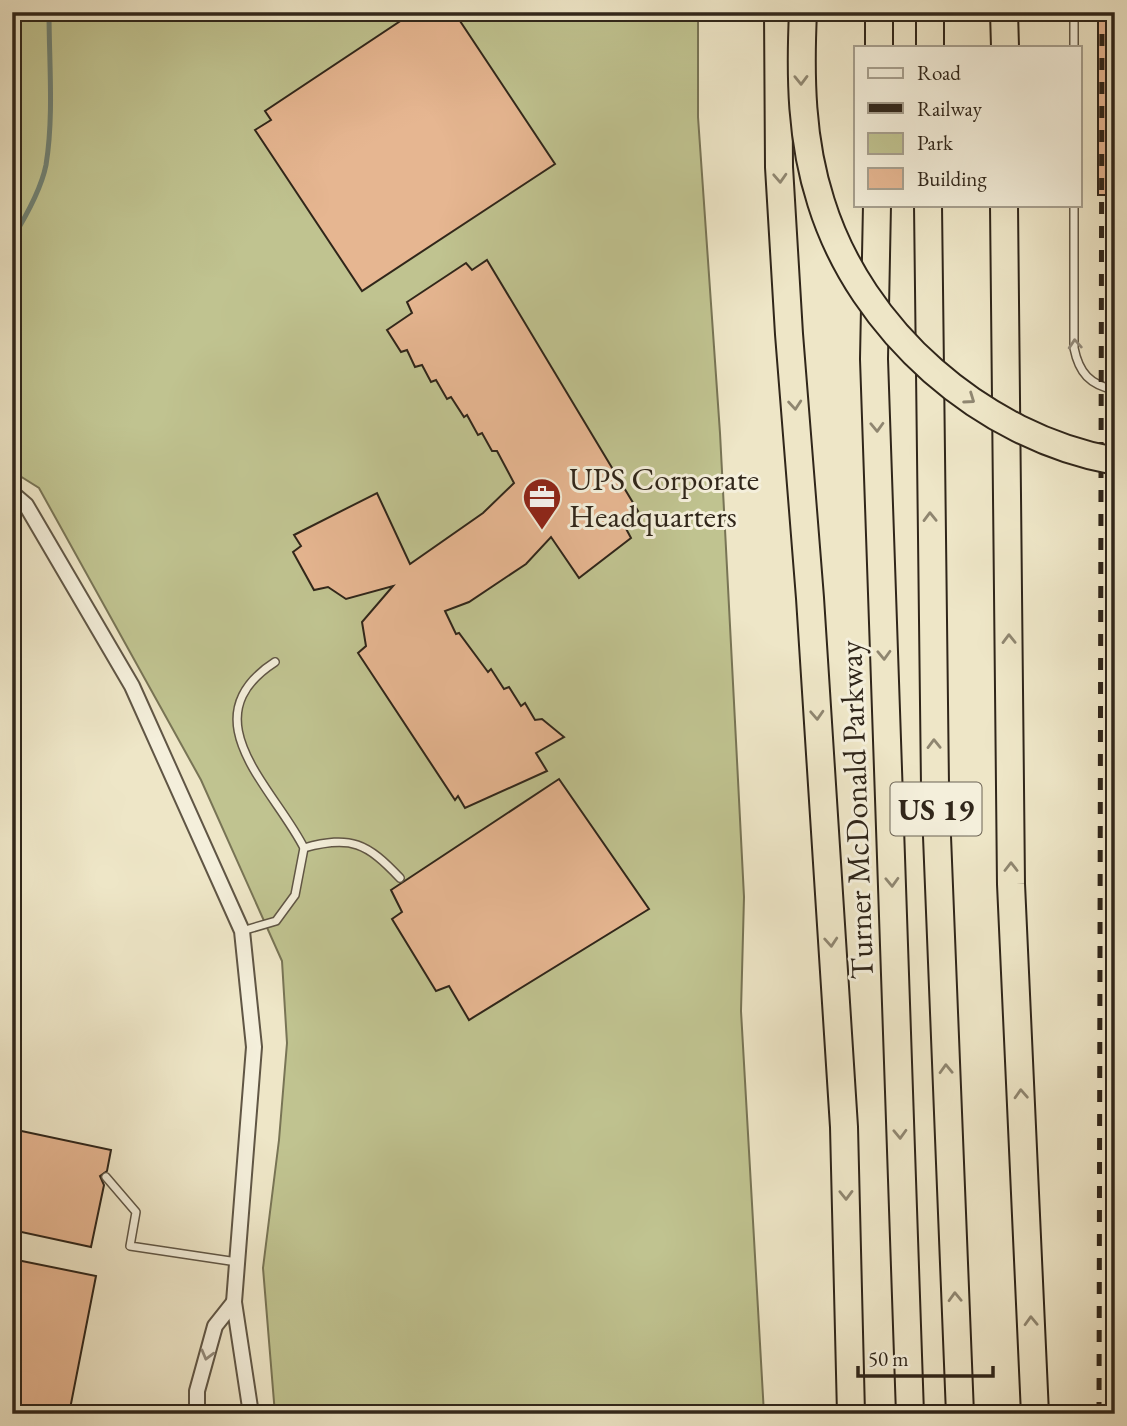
<svg xmlns="http://www.w3.org/2000/svg" width="1127" height="1426" viewBox="0 0 1127 1426" font-family="'EB Garamond',serif">
	<style>
		.green { fill: #c0c390; stroke: #787455; stroke-width: 2 }
		.lines { fill: none; stroke-linecap: round; stroke-linejoin: round }
		.stream { stroke: #708275; stroke-width: 5 }
		.building { fill: #e6b691; stroke: #30261a; stroke-width: 2 }
		.service-casing { stroke: #605645; stroke-width: 10 }
		.minor-casing { stroke: #605645; stroke-width: 18 }
		.motorway-casing { stroke: #30261a; stroke-width: 30 }
		.path { stroke: #30261a; stroke-width: 3.5; stroke-dasharray: 5 3.5; stroke-linecap: butt }
		.service { stroke: #f4efdb; stroke-width: 7 }
		.minor { stroke: #f4efdb; stroke-width: 14 }
		.motorway { stroke: #eee6c7; stroke-width: 26 }
		.rail { stroke: #30261a; stroke-width: 5; stroke-dasharray: 12 12; stroke-linecap: butt }
		.motorway-bridge-casing { stroke: #30261a; stroke-width: 30; stroke-linecap: butt }
		.motorway-bridge { stroke: #eee6c7; stroke-width: 26 }
		.oneway { stroke: #8f8670 }
		.oneway2 { stroke: #928a7a }
		.labels { text-anchor: middle; dominant-baseline: central; stroke-width: 6; stroke-linejoin: round; paint-order: stroke }
		.shield { fill: #f4efdb; stroke: #6b6254; stroke-width: 2 }
		.shield-label { font-size: 30px; font-weight: bold; fill: #30261a }
		.poi-label { font-size: 32px; fill: #30261a; stroke: #f4efdb; text-anchor: start }
		.street-label { font-size: 32px; fill: #30261a; stroke: #f4efdb }
	</style>
	<rect width="100%" height="100%" fill="#eee6c7"/>
	<filter id="stains"><feTurbulence type="fractalNoise" baseFrequency=".00286" numOctaves="4"/><feColorMatrix values="0 0 0 0 .2 0 0 0 0 .09 0 0 0 0 .02 0 0 0 .5 -.17"/></filter>
	<radialGradient id="worn" r=".72"><stop offset=".6" stop-color="#630" stop-opacity="0"/><stop offset="1" stop-color="#630" stop-opacity=".3"/></radialGradient>
	<polygon class="green" points="12,12 698,12 698,117 720,433 736,741 744,897 741,1011 764,1414 275,1414 263,1268 279,1140 287,1043 282,961 201,780 39,488 12,471"/>
	<g class="lines">
		<path class="stream" d="M12,239c13,-21 29,-49 34,-74 8,-49 3,-103 3,-153"/>
	</g>
	<g class="building">
		<polygon points="414,12 422,12 426,18 435,12 454,12 555,164 362,291 255,130 271,120 265,111"/>
		<rect x="1098" y="12" width="17" height="183"/>
		<polygon points="487,260 638,511 623,523 631,538 579,578 551,537 526,564 469,602 445,611 456,634 459,633 488,672 491,669 504,689 509,687 521,706 525,703 535,720 542,719 564,737 536,753 547,771 465,808 458,796 455,800 358,653 366,646 362,622 393,586 346,599 328,587 314,590 293,552 301,546 294,535 377,493 410,564 483,513 514,483 497,451 492,451 482,433 478,435 467,415 464,417 451,397 447,399 436,380 431,382 422,365 415,367 407,350 401,352 387,330 412,313 407,302 466,263 472,270"/>
		<polygon points="559,779 649,909 469,1020 449,986 436,991 392,919 402,912 391,890"/>
		<polygon points="12,1129 111,1150 107,1171 100,1176 104,1185 91,1247 12,1230"/>
		<polygon points="12,1259 96,1276 69,1414 12,1414"/>
	</g>
	<g class="lines">
		<g class="service-casing">
			<g id="service">
				<polyline points="1074,47 1074,12"/>
				<path d="M1074,205v143c5,25 16,37 41,42"/>
				<path d="M304,848c47,-13 63,-5 96,30"/>
				<path d="M242,931l34,-10 19,-26 9,-47c-30,-60 -116,-130 -29,-186"/>
				<polyline points="106,1177 136,1212 130,1246 237,1262"/>
			</g>
		</g>
		<g class="minor-casing">
			<g id="minor">
				<polyline points="12,493 26,505 132,686 242,931 254,1047 234,1302 251,1414"/>
				<polyline points="197,1414 197,1391 215,1326 234,1302"/>
			</g>
		</g>
		<g class="motorway-casing">
			<g id="motorway">
				<polyline points="778,12 779,167 789,334 810,598 844,1127 851,1414"/>
				<polyline points="1004,12 1005,47"/>
				<polyline points="879,47 879,12"/>
				<polyline points="930,47 930,12"/>
				<polyline points="877,205 874,359 910,1414"/>
				<polyline points="928,205 935,786 960,1414"/>
				<polyline points="1004,205 1011,884 1035,1414"/>
			</g>
		</g>
		<polyline class="path" points="1113,84 1115,84"/>
		<use href="#service" class="service"/>
		<use href="#minor" class="minor"/>
		<use href="#motorway" class="motorway"/>
		<g class="rail">
			<polyline points="1099,1414 1102,12"/>
			<polyline points="1113,1414 1115,1345"/>
		</g>
		<g class="motorway-bridge-casing">
			<path id="motorway-bridge" d="M803,12c-3,65 -2,128 18,190 40,129 161,235 294,259"/>
		</g>
		<use href="#motorway-bridge" class="motorway-bridge"/>
	</g>
	<defs><path id="oneway-chevron" d="M-2-3.5L2.5 0L-2 3.5" fill="none" stroke-width="1.6" stroke-linecap="round" stroke-linejoin="round" transform="scale(1.75)"/></defs>
	<g class="oneway">
		<use href="#oneway-chevron" transform="translate(801 80) rotate(89)"/>
		<use href="#oneway-chevron" transform="translate(780 178) rotate(87)"/>
		<use href="#oneway-chevron" transform="translate(970 399) rotate(35)"/>
		<use href="#oneway-chevron" transform="translate(795 405) rotate(85)"/>
		<use href="#oneway-chevron" transform="translate(877 427) rotate(88)"/>
		<use href="#oneway-chevron" transform="translate(930 517) rotate(-91)"/>
		<use href="#oneway-chevron" transform="translate(1009 639) rotate(-91)"/>
		<use href="#oneway-chevron" transform="translate(884 655) rotate(88)"/>
		<use href="#oneway-chevron" transform="translate(817 715) rotate(87)"/>
		<use href="#oneway-chevron" transform="translate(934 744) rotate(-91)"/>
		<use href="#oneway-chevron" transform="translate(1011 867) rotate(-90)"/>
		<use href="#oneway-chevron" transform="translate(892 882) rotate(88)"/>
		<use href="#oneway-chevron" transform="translate(831 942) rotate(86)"/>
		<use href="#oneway-chevron" transform="translate(946 1069) rotate(-92)"/>
		<use href="#oneway-chevron" transform="translate(1021 1094) rotate(-93)"/>
		<use href="#oneway-chevron" transform="translate(900 1134) rotate(88)"/>
		<use href="#oneway-chevron" transform="translate(846 1195) rotate(89)"/>
		<use href="#oneway-chevron" transform="translate(955 1297) rotate(-92)"/>
		<use href="#oneway-chevron" transform="translate(1031 1321) rotate(-92)"/>
	</g>
	<g class="oneway2">
		<use href="#oneway-chevron" transform="translate(1075 344) rotate(-94)"/>
		<use href="#oneway-chevron" transform="translate(207 1355) rotate(105)"/>
	</g>
	<defs>
		<g id="office-pin" transform="scale(2.0125)"><path d="M0 17L-7.5 6A9.5 9.5 0 1 1 7.5 6Z" fill="#8f2418" stroke="#f4efdb"/><path d="M-6-3h4V-5.5h4V-3h4V5H-6ZM-1-4.5V-3h2v-1.5ZM-6 0V1H6V0Z" fill="#fff"/></g>
	</defs>
	<g fill-rule="evenodd">
		<use href="#office-pin" x="542" y="497"/>
	</g>
	<g class="labels">
		<rect class="shield" x="890.5" y="782.5" width="91" height="53" rx="5"/>
		<g class="shield-label">
			<text x="936" y="809">US 19</text>
		</g>
		<g class="poi-label">
			<text x="569" y="479">UPS Corporate<tspan x="569" dy="37">Headquarters</tspan></text>
		</g>
		<g class="street-label">
			<text transform="translate(856 810) rotate(-92)">Turner McDonald Parkway</text>
		</g>
	</g>
	<rect width="1127" height="1426" fill="none" stroke="#eee6c7" stroke-width="42"/>
	<rect x="14" y="14" width="1099" height="1398" fill="none" stroke="#30261a" stroke-width="3.5"/>
	<rect x="21" y="21" width="1085" height="1384" fill="none" stroke="#30261a" stroke-width="2"/>
	<rect x="854" y="46" width="228" height="161" fill="#f4efdb" stroke="#a69f8e" stroke-width="2"/>
	<rect x="868" y="68" width="35" height="10" fill="#f4efdb" stroke="#a69f8e" stroke-width="2"/>
	<text x="917" y="80" font-size="21" fill="#30261a">Road</text>
	<rect x="868" y="103" width="35" height="10" fill="#30261a" stroke="#a69f8e" stroke-width="2"/>
	<text x="917" y="116" font-size="21" fill="#30261a">Railway</text>
	<rect x="868" y="133" width="35" height="21" fill="#c0c390" stroke="#a69f8e" stroke-width="2"/>
	<text x="917" y="150" font-size="21" fill="#30261a">Park</text>
	<rect x="868" y="168" width="35" height="21" fill="#e6b691" stroke="#a69f8e" stroke-width="2"/>
	<text x="917" y="186" font-size="21" fill="#30261a">Building</text>
	<path d="M858 1366v10h135v-10" fill="none" stroke="#30261a" stroke-width="3.5"/>
	<text x="868" y="1366" font-size="21" fill="#30261a" stroke="#f4efdb" stroke-width="5" paint-order="stroke">50 m</text>
	<rect width="100%" height="100%" filter="url(#stains)"/>
	<rect width="100%" height="100%" fill="url(#worn)"/>
</svg>
